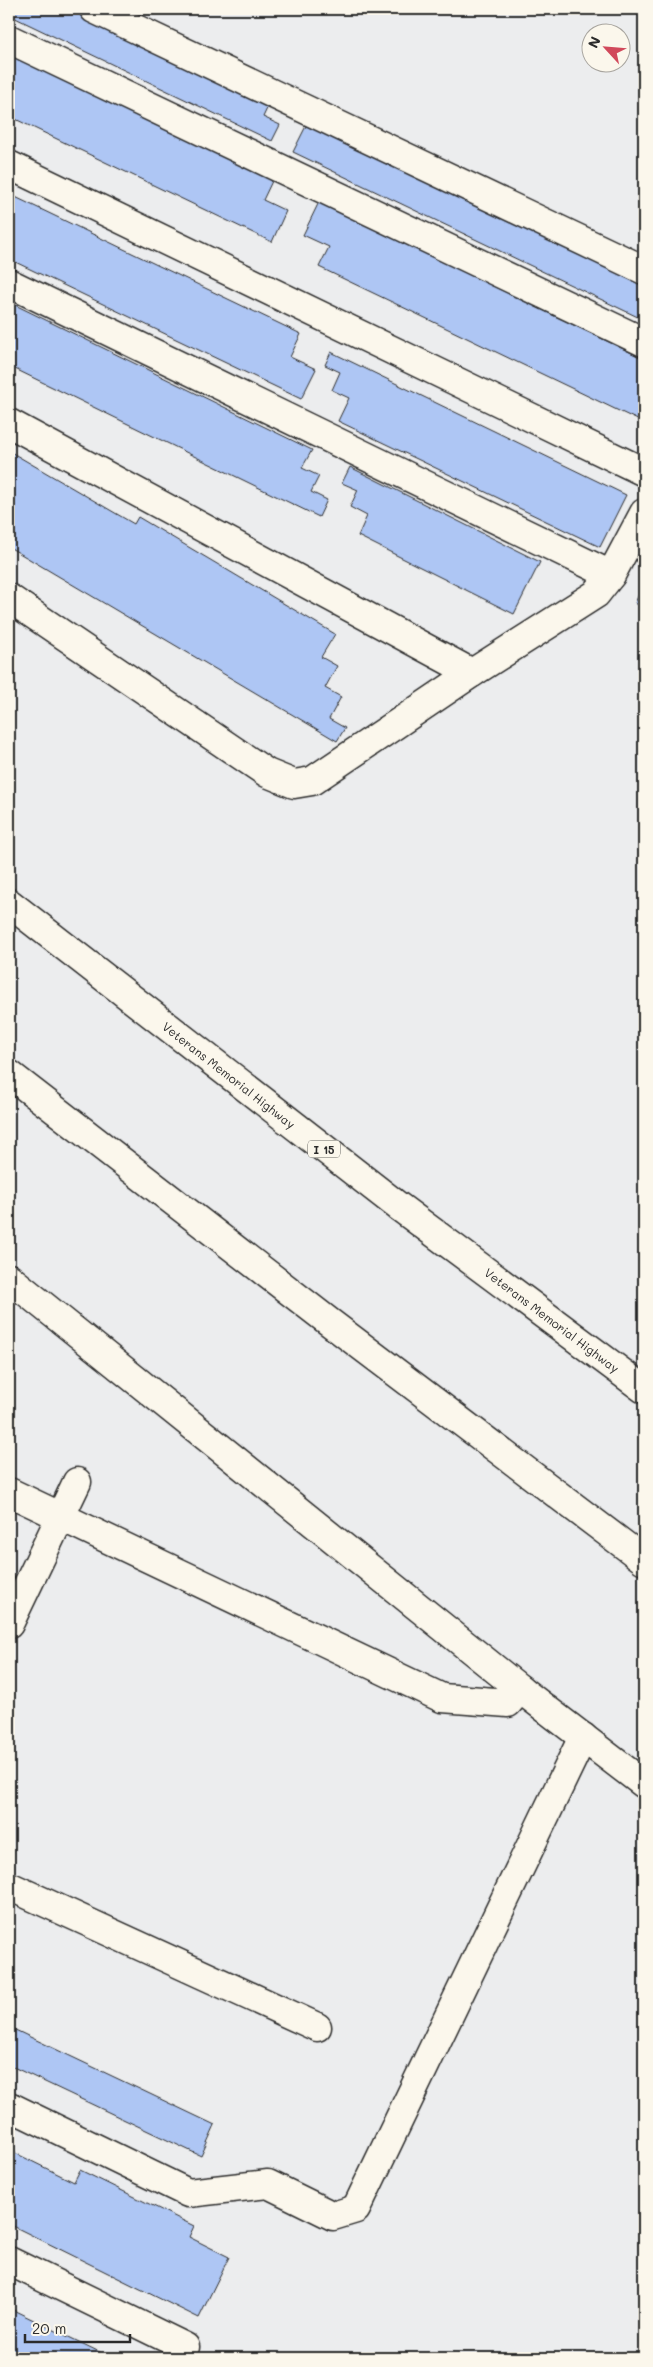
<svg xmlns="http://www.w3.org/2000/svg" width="653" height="2367" viewBox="0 0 653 2367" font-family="Mali,sans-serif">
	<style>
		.building { fill: #aec6f4; stroke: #2b2b2b }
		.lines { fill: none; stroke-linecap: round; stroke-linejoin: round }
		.minor-casing { stroke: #2b2b2b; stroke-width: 31 }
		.highway-casing { stroke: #2b2b2b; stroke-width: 31 }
		.minor { stroke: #fbf7ec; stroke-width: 28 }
		.highway { stroke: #fbf7ec; stroke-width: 28 }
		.labels { text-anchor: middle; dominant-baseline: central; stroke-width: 4.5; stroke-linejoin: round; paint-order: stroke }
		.shield { fill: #fbf7ec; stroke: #696865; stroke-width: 1 }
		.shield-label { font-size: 11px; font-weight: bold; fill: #2b2b2b }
		.street-label { font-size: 12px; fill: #2b2b2b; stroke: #fbf7ec }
	</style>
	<rect width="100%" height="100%" fill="#ecedee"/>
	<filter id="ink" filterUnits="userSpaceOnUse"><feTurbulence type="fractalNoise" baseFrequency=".02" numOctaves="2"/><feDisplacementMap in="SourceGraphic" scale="10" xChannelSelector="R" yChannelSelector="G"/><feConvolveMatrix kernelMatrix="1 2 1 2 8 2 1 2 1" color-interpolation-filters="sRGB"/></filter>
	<g filter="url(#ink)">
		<g class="building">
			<polygon points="9,9 80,9 271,100 263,117 280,125 272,141 9,15"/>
			<polygon points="9,52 273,179 263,200 286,211 272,242 9,116"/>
			<polygon points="309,120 644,281 644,320 293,152"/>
			<polygon points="9,194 301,334 290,357 316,369 301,399 9,259"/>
			<polygon points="319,202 644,359 644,423 319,267 329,247 303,235"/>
			<polygon points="9,302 312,450 302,468 319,476 311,492 327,500 319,517 9,366"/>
			<polygon points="331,352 626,495 600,547 338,421 349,398 332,390 340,372 325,365"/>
			<polygon points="9,451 134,524 138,517 335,634 321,657 337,666 325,688 341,697 329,719 345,728 337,741 9,547"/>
			<polygon points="350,467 540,562 514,614 358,536 367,516 350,507 358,490 342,483"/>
			<polygon points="644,583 644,608 635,603"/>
			<polygon points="9,2027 215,2125 201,2156 9,2065"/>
			<polygon points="9,2150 74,2182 80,2170 194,2226 189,2237 229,2257 199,2318 9,2224"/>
			<polygon points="9,2308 112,2358 9,2358"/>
		</g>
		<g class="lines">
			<g class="minor-casing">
				<g id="minor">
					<polyline points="94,9 644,270"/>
					<polyline points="9,39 644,342"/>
					<polyline points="9,165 644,472"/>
					<polyline points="9,283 611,575"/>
					<polyline points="9,423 472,673"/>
					<polyline points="9,598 267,773 294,784 312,781 472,673 596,594 611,575 644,513"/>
					<polyline points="9,1278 520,1689 644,1784"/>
					<polyline points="9,1492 442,1698 508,1703 520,1689"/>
					<polyline points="9,1624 77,1482"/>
					<polyline points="9,1886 317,2027"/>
					<polyline points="9,2106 188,2193 268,2184 333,2216 356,2209 583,1737"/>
					<polyline points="9,2261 185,2347"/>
				</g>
			</g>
			<g class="highway-casing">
				<g id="highway">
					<polyline points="9,903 398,1206 644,1389"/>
					<polyline points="9,1074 328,1321 644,1560"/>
				</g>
			</g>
			<use href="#minor" class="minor"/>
			<use href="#highway" class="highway"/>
		</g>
	</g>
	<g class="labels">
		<rect class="shield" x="308" y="1140.5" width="32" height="17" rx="4"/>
		<g class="shield-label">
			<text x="324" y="1149">I 15</text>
		</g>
		<g class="street-label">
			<text transform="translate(229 1075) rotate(38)">Veterans Memorial Highway</text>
			<text transform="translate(552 1320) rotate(37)">Veterans Memorial Highway</text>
		</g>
	</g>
	<rect width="653" height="2367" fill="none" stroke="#fbf7ec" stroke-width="30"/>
	<rect x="15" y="15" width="623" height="2337" fill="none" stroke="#2b2b2b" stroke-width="2" filter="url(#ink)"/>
	<g transform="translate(606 48) rotate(296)"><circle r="24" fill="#fbf7ec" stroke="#a8a59f"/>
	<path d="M0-4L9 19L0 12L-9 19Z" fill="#d1495b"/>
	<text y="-8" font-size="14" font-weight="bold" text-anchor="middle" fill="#2b2b2b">N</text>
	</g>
	<path d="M25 2334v8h105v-8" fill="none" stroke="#2b2b2b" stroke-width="2.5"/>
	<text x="32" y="2334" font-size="15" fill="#2b2b2b" stroke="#fbf7ec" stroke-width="4" paint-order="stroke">20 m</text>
</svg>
